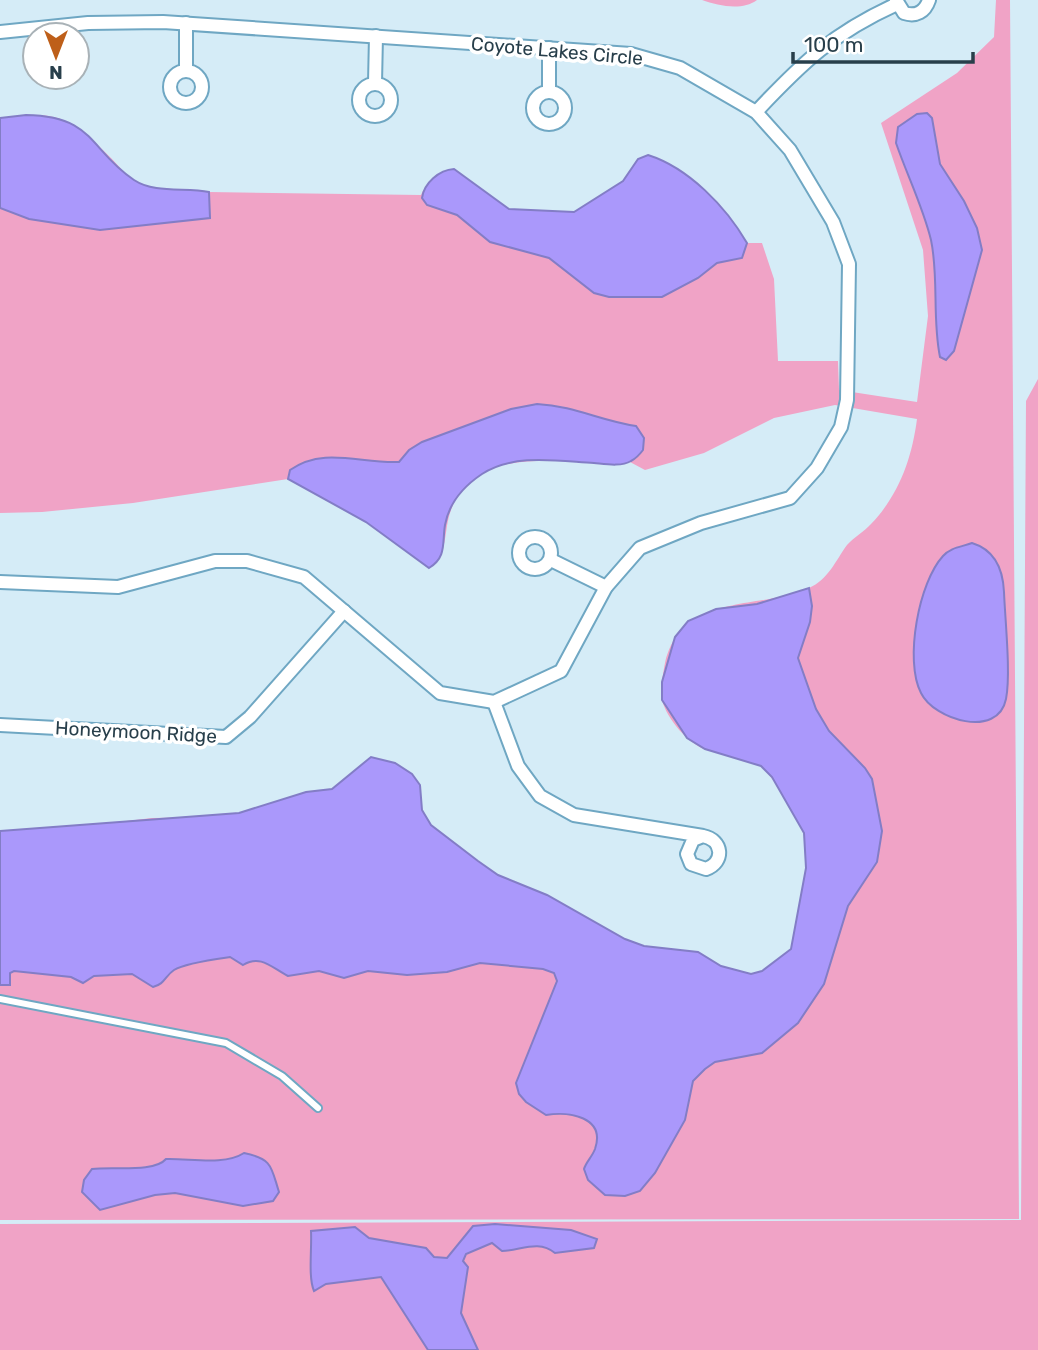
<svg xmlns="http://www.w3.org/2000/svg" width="1038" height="1350" viewBox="0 0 1038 1350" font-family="Rubik,sans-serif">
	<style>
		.green { fill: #f0a3c6 }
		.water { fill: #aa98fb; stroke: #837dc6; stroke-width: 2 }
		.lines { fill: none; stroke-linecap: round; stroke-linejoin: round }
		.lane-casing { stroke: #6fa7c3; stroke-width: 10 }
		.street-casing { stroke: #6fa7c3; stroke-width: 16 }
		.lane { stroke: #fff; stroke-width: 6 }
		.street { stroke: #fff; stroke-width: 12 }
		.labels { text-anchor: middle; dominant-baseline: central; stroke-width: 7; stroke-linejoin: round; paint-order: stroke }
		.street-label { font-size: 19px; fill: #283f4b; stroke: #fff }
	</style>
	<rect width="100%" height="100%" fill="#d5ecf7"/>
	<g class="green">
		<path d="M702,0h55c-15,11 -38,6 -55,0z"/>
		<path d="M996,0h14l9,1219 -1019,1v-389l67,-3 85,-10 67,-1 35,-7 52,-18 26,-3 39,-32 24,6 17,11 8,11 2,25 9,15 47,36 20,14 49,20 78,44 19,7 54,6 23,14 30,8 11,-3 30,-22c3,-27 21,-91 13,-115 -6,-15 -34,-63 -47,-70 -14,-9 -35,-9 -51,-14 -19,-6 -40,-31 -45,-50 -2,-10 1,-26 3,-37 17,-71 91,-52 144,-75 19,-8 27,-28 38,-43 7,-8 17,-13 24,-21 28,-29 41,-66 46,-105l-82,-14 -61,13 -70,35 -59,17 -15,-8c-57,6 -152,-24 -179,48 -8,21 -2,45 -22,58l-63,-46 -78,-43 -155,24 -91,9 -42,1v-395c58,-8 70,-1 111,40 7,7 15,17 23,23 22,13 52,6 75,11l212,3c6,-13 19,-25 33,-26l55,40 65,3 49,-31 15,-22 10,-4c41,13 78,51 99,88h15l12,36 4,82h60l1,29 78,12 11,-86 -5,-66 -42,-127 76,-50 37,-36z"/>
		<polygon points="1038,379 1038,1350 0,1350 0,1224 1021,1220 1026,401"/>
	</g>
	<g class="water">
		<path d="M927,113l5,5 8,46 24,37 13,27 5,22 -28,101 -8,9 -6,-3c-8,-39 -1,-79 -9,-117 -8,-33 -24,-65 -35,-97l2,-16 19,-13z"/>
		<path d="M26,115c69,1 63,35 108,65 21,14 52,7 75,12l1,26 -110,12 -71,-11 -29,-11v-90z"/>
		<path d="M648,155c41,13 78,52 99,88l-5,15 -25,5 -19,15 -36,19h-53l-15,-4 -45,-35 -59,-16 -33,-27 -30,-10 -5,-7c2,-15 17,-28 32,-29l55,40 65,3 49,-31 15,-22z"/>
		<path d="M537,404c38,2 64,17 99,22l8,12 -1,12c-3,4 -8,9 -12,11 -10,6 -26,3 -37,2 -36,-2 -80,-10 -112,11 -18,12 -33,29 -37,51 -3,18 2,32 -16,43l-63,-46 -78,-43 2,-9c34,-24 71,-6 109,-8l10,-12 13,-8 89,-33z"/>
		<path d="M972,543c23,7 31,26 32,49 1,27 7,82 2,107 -8,40 -72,21 -85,-6 -17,-33 -2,-111 22,-137 8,-9 19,-9 29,-13z"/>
		<path d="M809,588l3,18 -2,16 -12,36 18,51 13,22 36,37 7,11 10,52 -5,31 -29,44 -24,78 -26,39 -36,30 -47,9 -10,7 -12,12 -8,39 -30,53 -15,18 -15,5 -20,-1 -17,-15 -4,-11c2,-7 8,-12 11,-20 11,-32 -26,-38 -49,-34l-20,-13 -7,-8 -3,-11 41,-102 -3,-8 -11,-4 -63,-6 -33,9 -40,3 -39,-4 -24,7 -25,-7 -31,5c-16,-8 -27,-22 -45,-11l-13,-8c-14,2 -45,6 -56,13 -9,6 -9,14 -21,17l-21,-13 -38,2 -11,7 -12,-6 -57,-6 -4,2v12h-10v-154l239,-18 67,-21 26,-3 39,-32 24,6 17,11 8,11 2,25 9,15 47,36 20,14 49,20 78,44 19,7 54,6 23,14 30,8 11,-3 29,-22 15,-81 -2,-35 -32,-56 -11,-11 -56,-17 -18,-11 -25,-38v-18l13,-45 13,-16 28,-12 41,-5z"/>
		<path d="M244,1153c29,6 27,14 35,39l-6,9 -30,5 -68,-13 -20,2 -55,15 -18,-18 2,-12 8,-11c20,-3 62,4 74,-10 23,-1 58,7 78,-6z"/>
		<path d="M495,1224l76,6 26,9 -3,9 -39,5c-17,-14 -35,-2 -53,-2l-10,-8 -26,11 -3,7 5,6 -7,46 17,37h-50l-47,-73 -55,7 -12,7c-6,-14 -2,-42 -3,-60l44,-4 14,11 57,10 8,9 13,1 26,-32z"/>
	</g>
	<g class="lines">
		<g class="lane-casing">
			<polyline id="lane" points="0,999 226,1043 282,1076 318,1108"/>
		</g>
		<g class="street-casing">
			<g id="street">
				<path d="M896,0l8,13c12,4 21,-1 25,-13"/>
				<polyline points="0,32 88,23 163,22 631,54 680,68 756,112 790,150 833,222 849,264 847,400 841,427 817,468 790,498 701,523 640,548 606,587 561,671 494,702 440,693 304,577 247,561 215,561 118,587 0,582"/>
				<polyline points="186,70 186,23"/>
				<circle cx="186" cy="87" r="16"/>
				<polyline points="375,83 376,36"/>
				<circle cx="375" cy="100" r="16"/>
				<polyline points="549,91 549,48"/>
				<circle cx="549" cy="108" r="16"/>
				<path d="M756,112c47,-50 77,-79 141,-108"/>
				<circle cx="535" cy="553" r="16"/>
				<polyline points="551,560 606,587"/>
				<path d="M494,702l24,64 22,30 34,19 129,21c20,4 22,26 3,33l-15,-5 -4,-10 6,-14 10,-4"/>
				<polyline points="0,725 226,737 250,717 344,611"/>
			</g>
		</g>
		<use href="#lane" class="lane"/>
		<use href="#street" class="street"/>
	</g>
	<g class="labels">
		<g class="street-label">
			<text transform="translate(557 51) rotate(5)">Coyote Lakes Circle</text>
			<text transform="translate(136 732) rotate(3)">Honeymoon Ridge</text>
		</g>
	</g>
	<g transform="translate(56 56) rotate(180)"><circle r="33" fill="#ffffff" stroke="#a9b2b7" stroke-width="2"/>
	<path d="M0-5L12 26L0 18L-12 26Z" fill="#be5f19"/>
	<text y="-10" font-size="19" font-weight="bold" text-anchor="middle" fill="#283f4b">N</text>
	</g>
	<path d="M793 52v10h180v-10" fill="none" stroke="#283f4b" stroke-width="3.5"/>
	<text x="804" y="52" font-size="21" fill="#283f4b" stroke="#ffffff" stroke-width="5" paint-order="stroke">100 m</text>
</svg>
